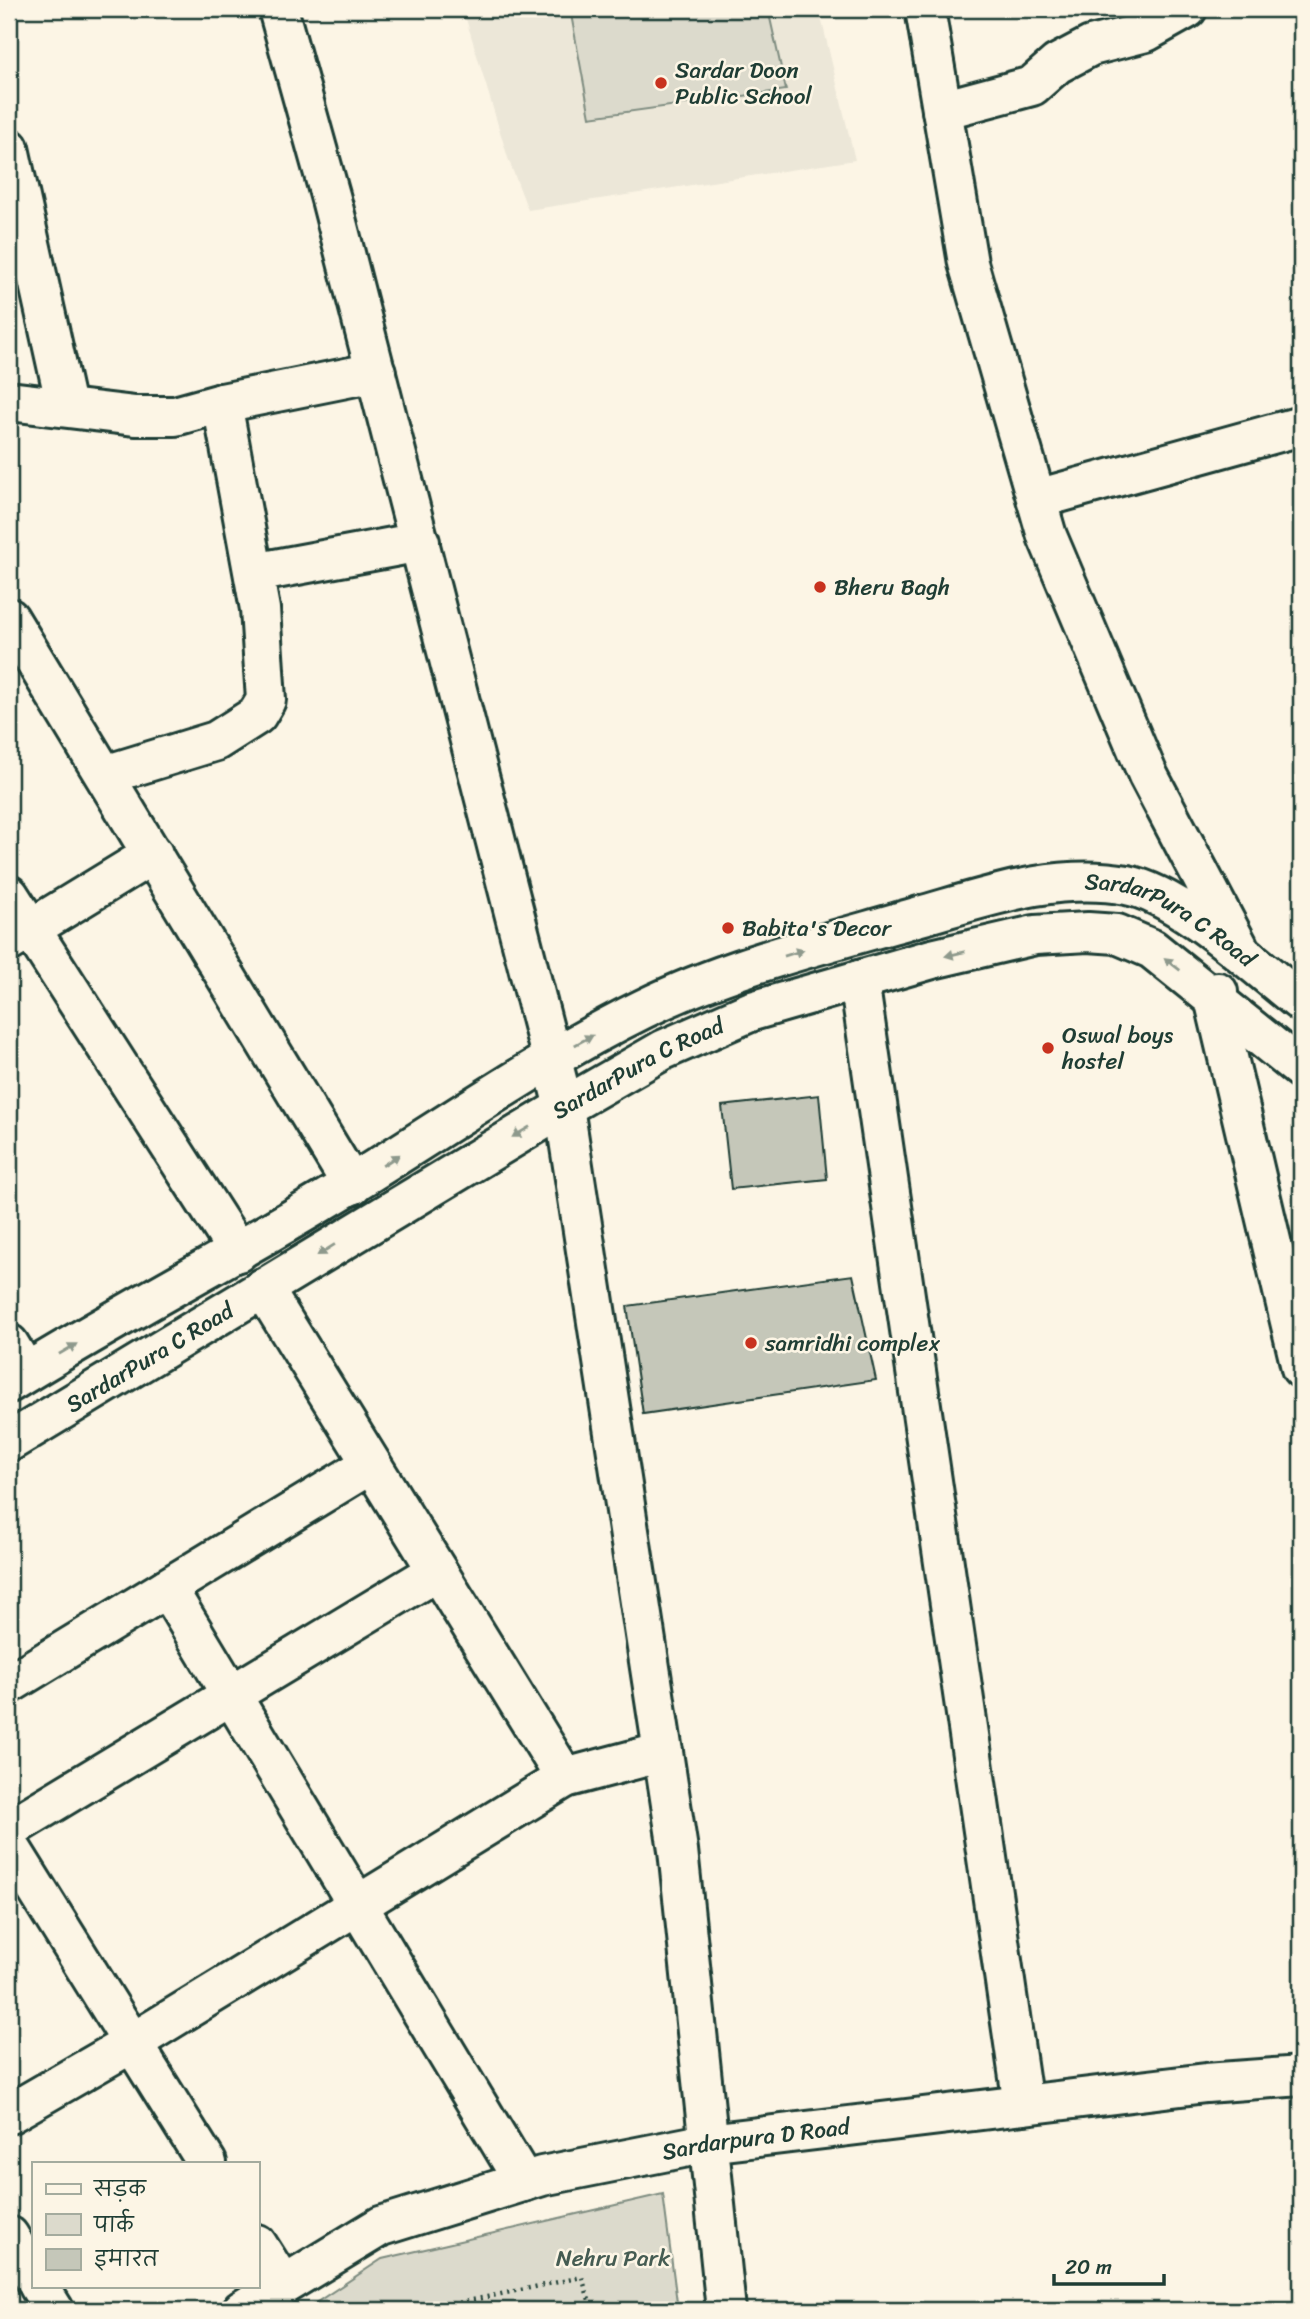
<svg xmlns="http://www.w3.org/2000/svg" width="1310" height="2319" viewBox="0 0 1310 2319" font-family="Sriracha,'Playpen Sans Deva',sans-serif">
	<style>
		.built { fill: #ece7d8 }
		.green { fill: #dcdacc; stroke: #7e8c80; stroke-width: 2 }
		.building { fill: #c5c7b9; stroke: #1f3d34; stroke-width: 2 }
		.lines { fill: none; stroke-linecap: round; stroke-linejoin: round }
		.minor-casing { stroke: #1f3d34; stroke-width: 44 }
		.path { stroke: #1f3d34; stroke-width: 4.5; stroke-dasharray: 2 5; stroke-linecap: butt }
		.minor { stroke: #fcf5e5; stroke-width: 38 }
		.oneway { fill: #8e998c }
		.poi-dot { fill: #c8321e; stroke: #fcf5e5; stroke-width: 2.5 }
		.labels { text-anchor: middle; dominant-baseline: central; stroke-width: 5; stroke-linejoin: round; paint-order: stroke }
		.poi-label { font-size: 23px; fill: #1f3d34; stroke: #fcf5e5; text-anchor: start }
		.street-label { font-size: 23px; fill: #1f3d34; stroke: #fcf5e5 }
		.park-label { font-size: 23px; fill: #455c52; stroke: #fcf5e5 }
	</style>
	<rect width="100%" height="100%" fill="#fcf5e5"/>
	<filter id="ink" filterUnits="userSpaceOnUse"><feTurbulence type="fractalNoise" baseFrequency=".0143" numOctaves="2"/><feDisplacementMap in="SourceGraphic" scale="14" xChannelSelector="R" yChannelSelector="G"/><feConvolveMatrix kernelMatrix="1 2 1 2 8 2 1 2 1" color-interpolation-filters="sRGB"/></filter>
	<g filter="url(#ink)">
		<polygon class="built" points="463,9 819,9 855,160 528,210 508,158"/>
		<g class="green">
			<polygon points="570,9 768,9 786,90 590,117"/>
			<polygon points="663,2194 678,2310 305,2310 382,2259"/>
		</g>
		<g class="building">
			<polygon points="819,1095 827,1179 731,1189 722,1106"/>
			<polygon points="853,1275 876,1380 643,1414 627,1306"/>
		</g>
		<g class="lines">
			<g class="minor-casing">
				<g id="minor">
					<polyline points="278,9 331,199 564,1107 678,1850 726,2310"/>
					<polyline points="925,9 968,263 1047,536 1148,775 1238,946"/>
					<polyline points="942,110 1032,86 1057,64 1091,46 1146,32 1187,9"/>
					<polyline points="9,148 66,406"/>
					<polyline points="9,401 135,416 175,416 222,403 376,372"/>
					<polyline points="1037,499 1301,426"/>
					<polyline points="254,573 420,542"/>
					<polyline points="9,618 352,1185"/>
					<polyline points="105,775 216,741 257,715 266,700 260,609 222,403"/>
					<polyline points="9,895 238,1252"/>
					<polyline points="9,942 153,854"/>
					<polyline points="859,980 1023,2105"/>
					<polyline points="1218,992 1214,998 1301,1368"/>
					<polyline points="263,1288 565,1778"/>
					<polyline points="9,1344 26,1372"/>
					<path id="s1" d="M9,1383c101,-63 207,-118 309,-179 109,-64 211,-139 325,-195 87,-43 184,-66 277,-93 67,-19 136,-44 207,-31 53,10 129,82 174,117"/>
					<path id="s2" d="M9,1442l555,-335 99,-57 89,-39 180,-52 103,-24 53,-3 29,2 35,15 149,120"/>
					<polyline points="167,1588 524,2182"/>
					<polyline points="9,1684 371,1464"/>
					<polyline points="9,1829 437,1571"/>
					<polyline points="9,1845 207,2163"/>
					<polyline points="9,2114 132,2043 565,1778 663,1752"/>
					<polyline points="9,2236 33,2276"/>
					<polyline points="257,2244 283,2285"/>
					<polyline points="39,2286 54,2310"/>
					<path id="s3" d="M242,2310l139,-84 161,-50 166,-33 498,-60 95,-7"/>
				</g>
			</g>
			<polyline class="path" points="425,2310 582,2277 592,2310"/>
			<use href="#minor" class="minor"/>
		</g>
		<defs><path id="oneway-solid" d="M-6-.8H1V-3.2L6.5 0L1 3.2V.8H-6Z" transform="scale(1.75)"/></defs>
		<g class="oneway">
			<use href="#oneway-solid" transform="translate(794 953) rotate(-17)"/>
			<use href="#oneway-solid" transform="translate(955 954) rotate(167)"/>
			<use href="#oneway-solid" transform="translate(1172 964) rotate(-142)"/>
			<use href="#oneway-solid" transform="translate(584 1040) rotate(-28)"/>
			<use href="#oneway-solid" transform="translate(521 1132) rotate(149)"/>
			<use href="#oneway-solid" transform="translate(391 1160) rotate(-33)"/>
			<use href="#oneway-solid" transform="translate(326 1250) rotate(148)"/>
			<use href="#oneway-solid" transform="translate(68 1349) rotate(-30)"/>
		</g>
	</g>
	<g class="poi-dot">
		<circle cx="661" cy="83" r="7"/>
		<circle cx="820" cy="587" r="7"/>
		<circle cx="728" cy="928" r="7"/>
		<circle cx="1048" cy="1048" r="7"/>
		<circle cx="751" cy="1343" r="7"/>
	</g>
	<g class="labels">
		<g class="poi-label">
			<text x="675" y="70">Sardar Doon<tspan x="675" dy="26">Public School</tspan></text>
			<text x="834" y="587">Bheru Bagh</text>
			<text x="742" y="928">Babita's Decor</text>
			<text x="1062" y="1035">Oswal boys<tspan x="1062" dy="26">hostel</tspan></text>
			<text x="765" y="1343">samridhi complex</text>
		</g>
		<g class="street-label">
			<text stroke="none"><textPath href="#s1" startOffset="1293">SardarPura C Road</textPath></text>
			<text stroke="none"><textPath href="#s2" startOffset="732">SardarPura C Road</textPath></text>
			<text stroke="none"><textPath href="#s2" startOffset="164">SardarPura C Road</textPath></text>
			<text stroke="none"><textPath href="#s3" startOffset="548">Sardarpura D Road</textPath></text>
		</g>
		<g class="park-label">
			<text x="613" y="2258">Nehru Park</text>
		</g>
	</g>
	<rect width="1310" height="2319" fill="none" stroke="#fcf5e5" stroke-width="35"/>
	<rect x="18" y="18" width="1275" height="2284" fill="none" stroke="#1f3d34" stroke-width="2.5" filter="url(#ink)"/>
	<rect x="32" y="2162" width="228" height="126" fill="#fcf5e5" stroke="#a4ab9e" stroke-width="2"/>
	<rect x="46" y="2184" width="35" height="10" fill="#fcf5e5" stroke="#a4ab9e" stroke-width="2"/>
	<text x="94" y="2196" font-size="21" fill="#1f3d34">सड़क</text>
	<rect x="46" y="2214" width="35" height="21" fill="#dcdacc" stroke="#a4ab9e" stroke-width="2"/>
	<text x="94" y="2232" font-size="21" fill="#1f3d34">पार्क</text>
	<rect x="46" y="2249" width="35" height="21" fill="#c5c7b9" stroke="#a4ab9e" stroke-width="2"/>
	<text x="94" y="2266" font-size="21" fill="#1f3d34">इमारत</text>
	<path d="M1054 2274v10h110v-10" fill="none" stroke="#1f3d34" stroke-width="3.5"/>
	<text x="1065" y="2274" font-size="21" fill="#1f3d34" stroke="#fcf5e5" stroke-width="5" paint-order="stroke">20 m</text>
</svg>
